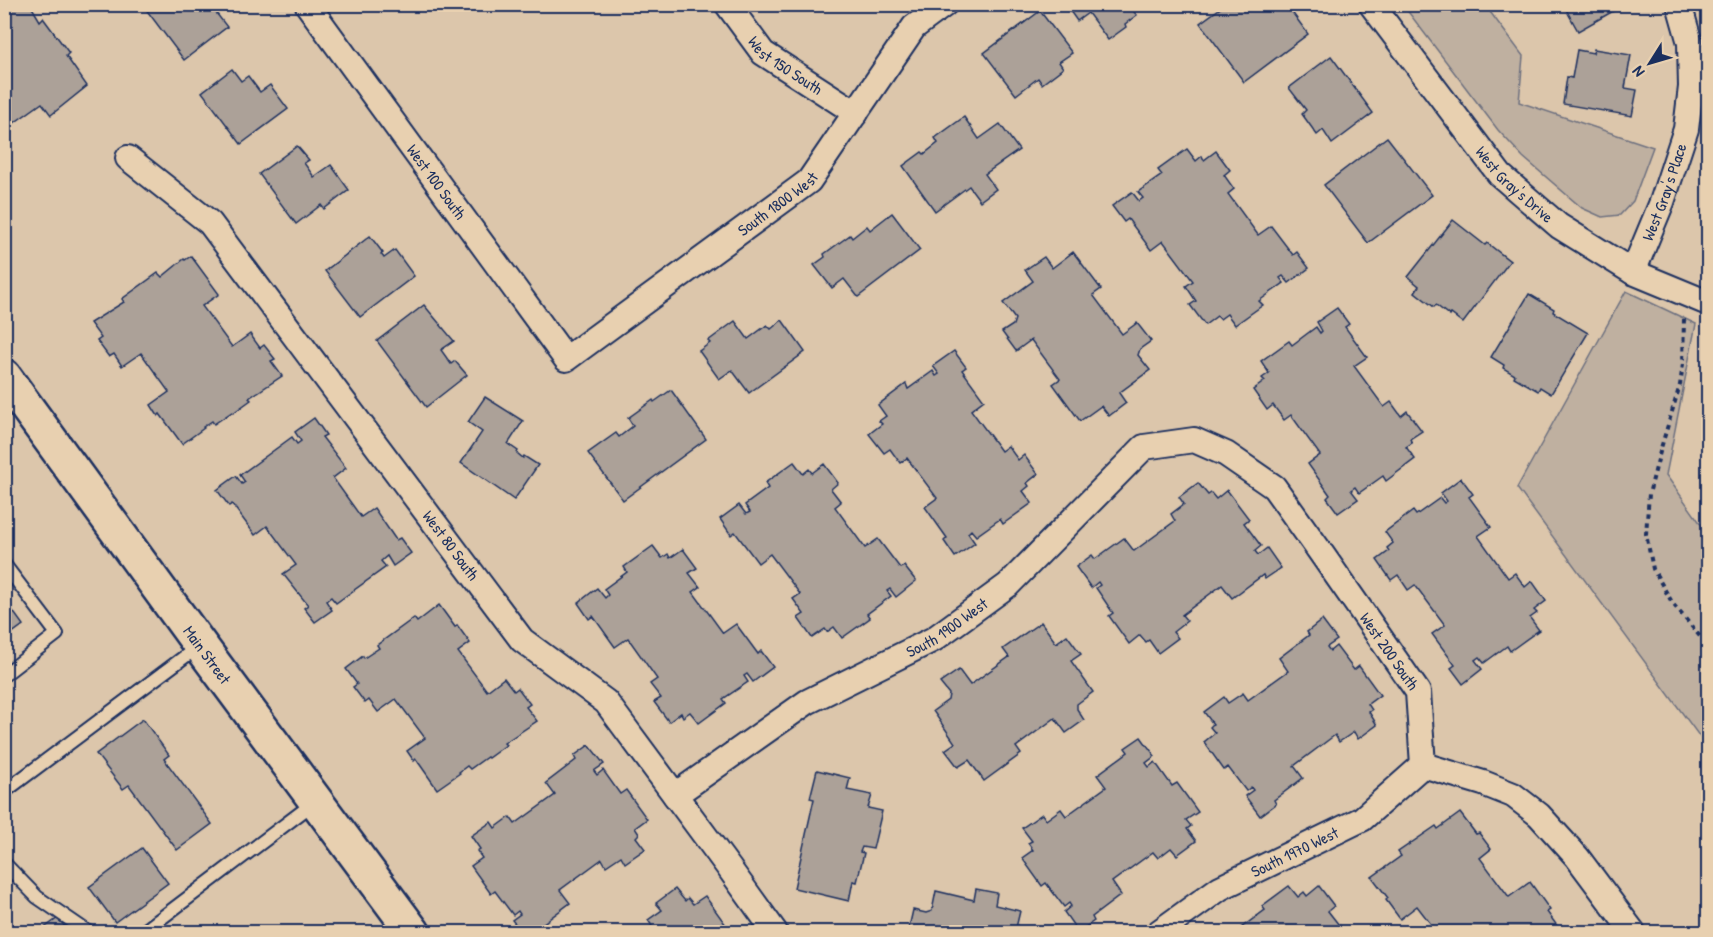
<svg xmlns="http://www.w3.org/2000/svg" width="1713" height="937" viewBox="0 0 1713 937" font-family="'Patrick Hand',sans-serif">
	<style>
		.green { fill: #bfb0a0; stroke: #6d707f; stroke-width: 1.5 }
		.building { fill: #aca198; stroke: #1b2f5e; stroke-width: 1.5 }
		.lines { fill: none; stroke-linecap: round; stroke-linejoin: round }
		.service-casing { stroke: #1b2f5e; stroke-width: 16 }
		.minor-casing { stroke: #1b2f5e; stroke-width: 28 }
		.secondary-casing { stroke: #1b2f5e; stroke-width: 38 }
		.path { stroke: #1b2f5e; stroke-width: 4; stroke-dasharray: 4.5 4.5; stroke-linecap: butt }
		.service { stroke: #e8d0b0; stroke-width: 12 }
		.minor { stroke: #e8d0b0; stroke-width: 24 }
		.secondary { stroke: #e8d0b0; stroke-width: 33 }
		.labels { text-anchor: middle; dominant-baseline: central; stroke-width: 4.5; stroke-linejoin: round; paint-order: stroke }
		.street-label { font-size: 16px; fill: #1b2f5e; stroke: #e8d0b0 }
	</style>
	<rect width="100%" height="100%" fill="#dcc6ab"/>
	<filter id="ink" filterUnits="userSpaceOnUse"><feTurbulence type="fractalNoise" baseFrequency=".0167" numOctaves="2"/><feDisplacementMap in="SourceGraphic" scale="12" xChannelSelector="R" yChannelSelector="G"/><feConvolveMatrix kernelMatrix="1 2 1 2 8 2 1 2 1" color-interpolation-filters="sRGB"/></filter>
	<g filter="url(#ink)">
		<g class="green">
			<polygon points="1403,5 1485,5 1523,56 1519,102 1653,147 1633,201 1620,215 1602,217 1582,208 1523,157 1498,130"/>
			<polygon points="1626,291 1696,324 1666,475 1708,534 1708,748 1517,488"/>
		</g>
		<g class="building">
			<polygon points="14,4 30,4 40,21 43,18 69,53 66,56 87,86 51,115 42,103 4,130 4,12"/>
			<polygon points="142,4 196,4 201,11 210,5 227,27 184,60"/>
			<polygon points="1065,4 1144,4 1134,12 1137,15 1125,24 1126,27 1108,40 1088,13 1077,21"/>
			<polygon points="1226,4 1286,4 1308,34 1244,82 1200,23"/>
			<polygon points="1563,4 1623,4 1624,5 1578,31"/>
			<polygon points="1040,11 1072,53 1059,62 1063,68 1042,84 1038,78 1016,95 984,53"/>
			<polygon points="1594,49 1631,55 1625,88 1637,90 1632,116 1563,104 1567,77 1572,78 1577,50 1593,53"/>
			<polygon points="1331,56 1373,113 1332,144 1323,130 1317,135 1302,114 1306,110 1289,88"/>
			<polygon points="232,69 241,81 248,76 260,92 270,85 288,109 241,144 202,92"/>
			<polygon points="964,117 979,139 1000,124 1019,150 985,174 996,189 980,201 969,186 935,211 903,166 922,152 924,154 938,143 935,138"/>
			<polygon points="1387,137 1432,195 1368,243 1324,185"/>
			<polygon points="297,146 309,160 304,163 314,177 331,165 349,190 324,209 321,205 296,224 259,174"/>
			<polygon points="1187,149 1196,161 1202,156 1204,160 1216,151 1230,170 1224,175 1234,189 1228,194 1258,235 1271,226 1293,255 1297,252 1309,268 1289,283 1283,276 1280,278 1284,283 1259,301 1263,305 1235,325 1227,314 1220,319 1217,316 1205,325 1190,305 1196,301 1186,286 1193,281 1163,241 1151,250 1128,219 1124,222 1112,206 1132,192 1139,201 1143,198 1138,192 1162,175 1158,170"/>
			<polygon points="892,213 920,250 858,297 844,279 832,288 814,265 825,257 824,254 850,235 852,238 867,226 870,230"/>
			<polygon points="1453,220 1485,245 1487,243 1510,261 1463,323 1451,314 1450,316 1436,305 1434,307 1415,292 1419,286 1408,277"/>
			<polygon points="370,236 383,253 381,254 384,258 395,250 414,276 360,317 325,271"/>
			<polygon points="1073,252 1101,289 1093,295 1122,334 1137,323 1151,341 1140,349 1138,355 1150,370 1119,393 1126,403 1109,416 1101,406 1080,421 1053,384 1060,379 1031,340 1016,351 1002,332 1013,325 1015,319 1003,303 1033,281 1025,270 1044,257 1052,268"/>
			<polygon points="191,256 219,294 202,306 232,347 250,334 260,348 264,345 275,359 271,361 282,376 249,398 251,400 233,413 232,412 214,424 212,421 203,427 204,428 182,444 160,414 158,416 151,405 169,392 141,353 122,366 114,354 109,357 97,341 101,338 90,323 124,302 122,299 158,273 162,277 184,259 185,260"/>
			<polygon points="1529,294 1554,309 1553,312 1588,333 1551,394 1540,387 1538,391 1514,377 1515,375 1503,368 1504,365 1491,357"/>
			<polygon points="424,305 454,341 441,350 451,364 455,361 467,375 426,407 377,341"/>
			<polygon points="1337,308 1349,324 1345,327 1367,357 1354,366 1384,407 1391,402 1401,416 1407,411 1422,431 1410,439 1412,443 1406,447 1415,459 1386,481 1383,476 1359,493 1355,487 1351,490 1358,499 1338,513 1327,498 1330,495 1308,464 1320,455 1291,415 1284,420 1273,405 1267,410 1253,390 1265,381 1262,378 1269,373 1261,361 1289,341 1292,345 1316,327 1320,333 1322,331 1317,322"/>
			<polygon points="782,320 805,352 749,393 732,370 719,379 699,351 710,343 708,341 735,321 748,339 767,325 771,329"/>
			<polygon points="954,351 966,367 962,370 984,400 971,410 1001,451 1008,446 1018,460 1024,455 1038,474 1027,483 1029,486 1023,491 1032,503 1003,524 1000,519 976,536 971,530 968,533 975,543 955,557 944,541 947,538 925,507 937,498 907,458 900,463 890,449 884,453 869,434 882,424 879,421 886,416 878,405 906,384 908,389 933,371 936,376 939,374 933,366"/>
			<polygon points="671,390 706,439 623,500 588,453 616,433 619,437 633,426 628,418 653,400 654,402"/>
			<polygon points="485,397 523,421 508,444 518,451 517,453 523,458 524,456 538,465 514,500 461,463 482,432 468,422"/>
			<polygon points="314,418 326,435 322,437 346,468 333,478 361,517 374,508 396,540 400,538 411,553 393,566 387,556 381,561 386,567 336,603 331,597 326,601 332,610 315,622 304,608 308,605 283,574 296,565 267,526 255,535 232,504 229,506 217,490 236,476 242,484 245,482 240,475 292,437 297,444 301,441 295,432"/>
			<polygon points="794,462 803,474 809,469 812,473 824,464 838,483 831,489 841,502 835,507 865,548 878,539 900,568 904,566 916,581 896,597 890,589 887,591 891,596 867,614 870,618 842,638 834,627 827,632 825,629 812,638 798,618 804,614 793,599 800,594 770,554 758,563 735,532 731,535 720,519 739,505 746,514 750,512 745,505 768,488 765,483"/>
			<polygon points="1461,478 1473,494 1469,497 1491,527 1478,536 1508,578 1515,573 1525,587 1532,581 1546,601 1534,610 1537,613 1530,618 1539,630 1510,651 1507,646 1484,663 1479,657 1475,660 1482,669 1463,684 1451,668 1455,665 1432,634 1445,625 1415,585 1408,590 1398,575 1391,580 1377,560 1389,551 1387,548 1393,543 1385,532 1413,511 1416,515 1440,498 1444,503 1447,501 1441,493"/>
			<polygon points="1198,483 1208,495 1211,493 1216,499 1227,490 1249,519 1244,523 1261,546 1255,551 1258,555 1267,548 1281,568 1265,579 1263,575 1232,598 1222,585 1182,615 1187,621 1173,632 1178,638 1158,653 1149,640 1146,642 1140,635 1129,644 1109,616 1113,613 1096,588 1100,585 1098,582 1091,588 1076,567 1092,555 1095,559 1124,538 1134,551 1175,521 1171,514 1184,504 1179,497"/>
			<polygon points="653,546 662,558 668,554 670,558 683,549 697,568 689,573 700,587 693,592 723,633 736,624 758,654 761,651 773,667 753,682 747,674 744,676 748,682 723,699 726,703 699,723 690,712 683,717 681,713 669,722 654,702 661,698 650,684 657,679 628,638 615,647 593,616 589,619 578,603 597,588 605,598 608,595 604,589 627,572 624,567"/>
			<polygon points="7,603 23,625 4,639 4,604"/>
			<polygon points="439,605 455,627 457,625 470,643 458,652 487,691 504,678 514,691 518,688 530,704 526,707 537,721 504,743 506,745 488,758 487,757 470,769 467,766 459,772 460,773 437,789 416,759 414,761 407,751 425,738 396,699 378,712 369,700 365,703 353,687 357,684 346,669 363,656 364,658 379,648 377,645 414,618 417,622"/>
			<polygon points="1322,620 1337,640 1327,647 1330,651 1336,646 1354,670 1359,666 1380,695 1368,704 1372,710 1369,712 1377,725 1358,739 1354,732 1339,742 1335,735 1294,766 1303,778 1274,800 1276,804 1260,816 1245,796 1253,790 1251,787 1246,791 1228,767 1224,770 1204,742 1215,733 1210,727 1213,724 1204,712 1224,697 1228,703 1243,693 1248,700 1288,671 1279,658 1309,635 1307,632"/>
			<polygon points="1041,622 1056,643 1067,635 1081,654 1071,661 1093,692 1077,704 1077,709 1084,720 1066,733 1055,718 1016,747 1021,754 984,781 969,760 958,767 945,750 955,743 933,711 948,700 949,694 940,683 959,670 970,685 1009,657 1003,649"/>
			<polygon points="143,719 169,755 164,759 212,824 177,850 129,785 123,789 96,754"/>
			<polygon points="1141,737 1155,756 1146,763 1149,767 1155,762 1172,786 1177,783 1198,812 1186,820 1191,826 1187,829 1196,841 1177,855 1171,848 1158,858 1153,852 1112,882 1121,895 1092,917 1094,921 1078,932 1064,912 1071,906 1069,903 1064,907 1046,883 1042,886 1022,858 1033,850 1028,843 1032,841 1022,828 1042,814 1046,820 1061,809 1066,816 1106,787 1097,775 1128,752 1125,748"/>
			<polygon points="589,745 604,764 594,771 597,775 603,770 620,794 626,790 647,819 635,828 639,834 636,837 645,849 625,863 621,856 606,866 602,859 560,890 570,903 541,925 543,928 538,932 522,932 512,920 520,914 518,911 513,915 495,891 491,894 471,866 482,858 477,851 480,849 471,836 491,822 495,828 510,817 515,824 555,795 546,783 576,760 574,756"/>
			<polygon points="817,770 850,778 847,790 872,795 868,808 882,811 873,849 862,847 860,852 864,853 857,882 853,881 849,901 794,888 814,799 810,798"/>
			<polygon points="1460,813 1476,834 1479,833 1491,849 1480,858 1509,897 1530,882 1550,910 1547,912 1558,927 1551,932 1437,932 1417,906 1400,919 1386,900 1388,898 1372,877 1401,856 1398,852 1436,826 1438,829"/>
			<polygon points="142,848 168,883 115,922 89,887"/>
			<polygon points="1289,886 1298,897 1304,892 1307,896 1319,886 1334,906 1328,911 1339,925 1331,930 1333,932 1244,932 1241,928 1265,910 1262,906"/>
			<polygon points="675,889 685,901 688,898 693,904 705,896 726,925 721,928 724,932 644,932 652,926 648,920 662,910 656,903"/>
			<polygon points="976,889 997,893 995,905 1020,911 1015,932 908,932 913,910 926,913 932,911 936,891 974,900"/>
			<polygon points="58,918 69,932 39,932"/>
		</g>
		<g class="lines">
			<g class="service-casing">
				<g id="service">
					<polyline points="4,564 57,634 4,675"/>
					<polyline points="4,792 199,646"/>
					<polyline points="4,863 37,897 88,932"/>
					<polyline points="143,932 315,802"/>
				</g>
			</g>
			<g class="minor-casing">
				<g id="minor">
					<path id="s1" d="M307,4l259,355 243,-178 105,-154 31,-23"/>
					<path id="s2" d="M727,4l36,49 93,60"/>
					<path id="s3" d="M1371,4l129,171 59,51 74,46 75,31"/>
					<path id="s4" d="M128,158l82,65 312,417 84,62 123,166 46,64"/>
					<path id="s5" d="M1633,272l29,-70 24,-73 5,-42 -1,-44 -11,-39"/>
					<path id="s6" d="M675,795l132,-93 127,-63 74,-54 136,-138 50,-7 32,14 48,33 45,63 99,142 5,73 60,18 30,12 26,20 38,42 56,75"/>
					<path id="s7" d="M1159,932l61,-44 142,-69 61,-54"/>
				</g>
			</g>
			<g class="secondary-casing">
				<g id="secondary">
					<path id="s8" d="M4,376l196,269 213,287"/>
				</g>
			</g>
			<polyline class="path" points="1684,319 1683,364 1680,385 1661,448 1649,494 1646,534 1653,569 1673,604 1708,646"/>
			<use href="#service" class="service"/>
			<use href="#minor" class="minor"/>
			<use href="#secondary" class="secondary"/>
		</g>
	</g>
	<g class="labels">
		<g class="street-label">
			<text stroke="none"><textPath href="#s2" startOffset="86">West 150 South</textPath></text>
			<text stroke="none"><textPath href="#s1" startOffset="220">West 100 South</textPath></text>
			<text stroke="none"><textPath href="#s3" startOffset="231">West Gray's Drive</textPath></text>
			<text stroke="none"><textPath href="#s5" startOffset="86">West Gray's Place</textPath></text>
			<text stroke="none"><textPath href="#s1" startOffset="702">South 1800 West</textPath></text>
			<text stroke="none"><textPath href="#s4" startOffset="507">West 80 South</textPath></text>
			<text stroke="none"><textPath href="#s6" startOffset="320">South 1900 West</textPath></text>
			<text stroke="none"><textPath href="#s6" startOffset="933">West 200 South</textPath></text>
			<text stroke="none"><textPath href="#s8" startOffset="345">Main Street</textPath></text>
			<text stroke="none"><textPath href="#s7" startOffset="158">South 1970 West</textPath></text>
		</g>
	</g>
	<rect width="1713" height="937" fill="none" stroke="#e8d0b0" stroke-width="24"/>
	<rect x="12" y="12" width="1689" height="913" fill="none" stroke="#1b2f5e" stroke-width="2" filter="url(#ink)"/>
	<g transform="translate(1650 63) rotate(233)" stroke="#e8d0b0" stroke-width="4.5" paint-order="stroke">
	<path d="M0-4.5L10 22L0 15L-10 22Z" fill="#1b2f5e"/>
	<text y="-9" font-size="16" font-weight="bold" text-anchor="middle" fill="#1b2f5e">N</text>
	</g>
</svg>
